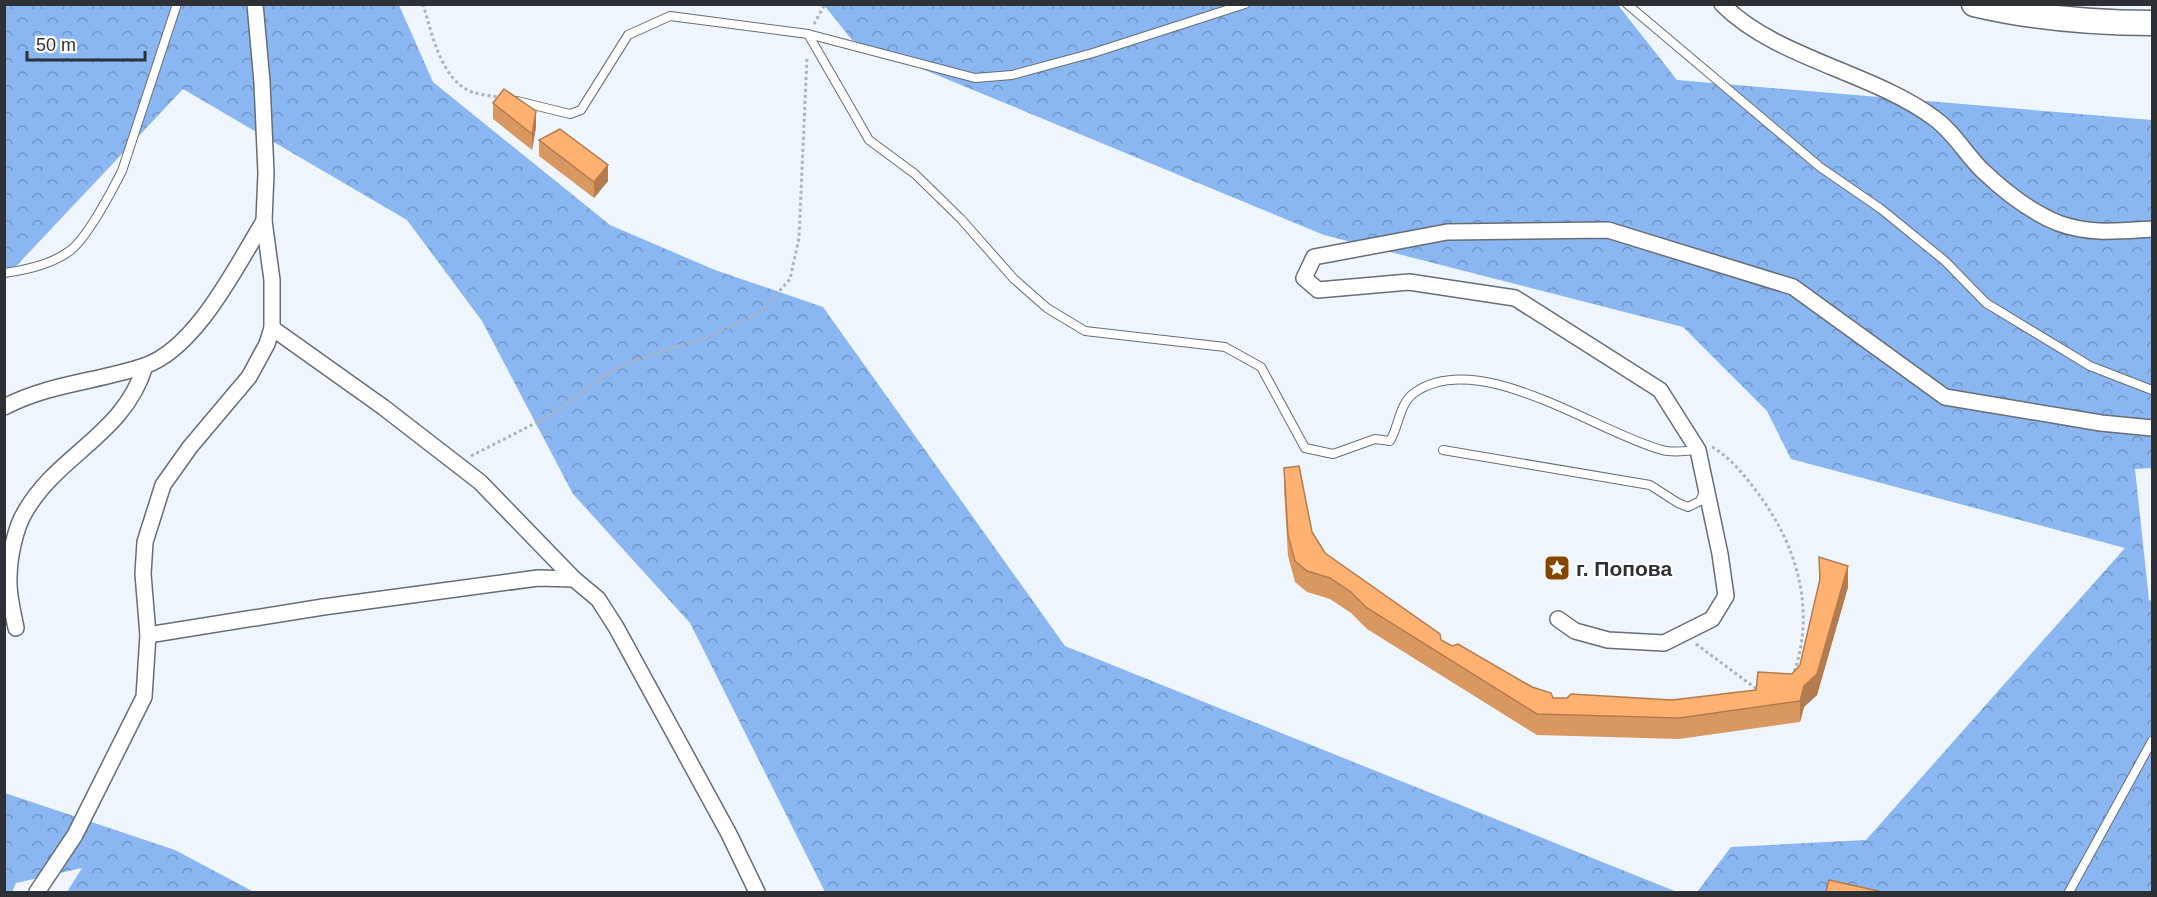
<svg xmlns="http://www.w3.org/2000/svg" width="2157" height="897" viewBox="0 0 2157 897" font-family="Helvetica,sans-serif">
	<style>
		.forest { fill: url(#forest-crowns) }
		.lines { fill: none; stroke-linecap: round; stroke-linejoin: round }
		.service-casing { stroke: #666d75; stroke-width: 10 }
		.minor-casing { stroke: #666d75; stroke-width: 18 }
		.trunk-casing { stroke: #666d75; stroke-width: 27 }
		.path { stroke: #aeb3ba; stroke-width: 3; stroke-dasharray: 3 3; stroke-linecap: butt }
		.service { stroke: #fff; stroke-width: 8 }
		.minor { stroke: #fff; stroke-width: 15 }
		.trunk { stroke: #fff; stroke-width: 24 }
		.wall { fill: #da9861 }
		.shaded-wall { fill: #b27c4f }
		.building { fill: #feb171; stroke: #b27c4f; stroke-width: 1.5 }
		.labels { text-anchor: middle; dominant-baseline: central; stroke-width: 4.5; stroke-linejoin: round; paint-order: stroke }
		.poi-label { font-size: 21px; font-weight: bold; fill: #2d3034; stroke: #fff; text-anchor: start }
	</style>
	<defs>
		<pattern id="forest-crowns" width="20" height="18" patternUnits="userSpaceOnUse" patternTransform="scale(1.5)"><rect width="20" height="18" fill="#8ab7f1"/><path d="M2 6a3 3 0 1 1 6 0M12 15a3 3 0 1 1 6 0" fill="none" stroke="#7195c4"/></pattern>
	</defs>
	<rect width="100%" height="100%" fill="#eff5fd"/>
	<g class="forest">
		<polygon points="5,5 399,5 433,82 610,225 715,270 823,307 1065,646 1677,892 825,892 690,623 573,494 482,321 407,220 183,89 5,278"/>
		<polygon points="824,5 1618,5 1677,80 2152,120 2152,468 2135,469 2149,600 2152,601 2152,892 1697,892 1731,847 1866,840 2125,548 1791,459 1767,411 1683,327 1324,235 852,40"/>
		<polygon points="5,793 175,850 254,892 67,892 82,868 16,883 12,892 5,892"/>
	</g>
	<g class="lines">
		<g class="service-casing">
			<g id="service">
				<polyline points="1627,4 1820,167 1881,209 1945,261 1986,303 2090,366 2152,390"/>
				<polyline points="808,34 975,78 1012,75 1093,53 1245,4"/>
				<path d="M517,101l53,13 11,-4 47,-75 42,-19 138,18 61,106 46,34 46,45 53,60 33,29 38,23 140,16 36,20 44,81 28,6 42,-15 15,2c9,-15 9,-37 24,-48 65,-46 182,39 248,57 10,3 25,1 36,0"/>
				<path d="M4,273c23,-3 49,-9 67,-23 17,-14 41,-59 51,-79l55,-167"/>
				<polyline points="1443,450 1650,485 1678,503 1688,507 1700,501 1704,492"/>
				<polyline points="2069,892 2152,741"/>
			</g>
		</g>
		<g class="minor-casing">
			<g id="minor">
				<path d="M1722,4c53,54 150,68 212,114 20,14 32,37 49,53 22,21 48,41 75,52 33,12 61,8 94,6"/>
				<polyline points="272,328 383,407 480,482 574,579"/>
				<path d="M4,407c47,-24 92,-25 140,-41 52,-17 93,-101 120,-145"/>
				<polyline points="1558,619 1575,631 1608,640 1664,643 1712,619 1726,596 1720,554 1698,450 1660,390 1515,298 1409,282 1318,290 1304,278 1314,257 1447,232 1608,230 1793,287 1945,397 2101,423 2152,428"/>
				<path d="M16,628c-3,-16 -8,-34 -7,-50 0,-19 6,-50 16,-66 33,-58 99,-77 120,-146"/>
				<polyline points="148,635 323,607 538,578 574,579 598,599 616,627 729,834 757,892"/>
				<polyline points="37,892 75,835 144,697 148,635 143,574 145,542 163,485 190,447 249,377 267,344 272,328 272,280 264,221 266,173 262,82 255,4"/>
			</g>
		</g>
		<g class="trunk-casing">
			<path id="trunk" d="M1974,4c59,14 118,19 178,19"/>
		</g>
		<g class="path">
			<path d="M423,4c9,30 18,76 49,88 9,3 20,4 28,5"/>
			<polyline points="814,24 825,4"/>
			<path d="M1712,447c19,11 32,28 45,45 40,53 59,117 37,181"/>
			<polyline points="471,456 551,415 610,372 641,358 710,336 760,313 790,279 799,238 807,57"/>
			<polyline points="1696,644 1758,690"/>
		</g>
		<use href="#service" class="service"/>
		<use href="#minor" class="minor"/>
		<use href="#trunk" class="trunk"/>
	</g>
	<g class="wall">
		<polygon points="493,103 536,127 532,150 493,119"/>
		<polygon points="539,140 608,181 594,198 539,156"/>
		<polygon points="1284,468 1312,532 1325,553 1441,640 1452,646 1553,698 1672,700 1756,690 1792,674 1800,665 1819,584 1819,557 1848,587 1817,695 1804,707 1800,722 1679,739 1537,735 1367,629 1351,613 1330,599 1307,592 1295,582 1288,556 1284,489"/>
	</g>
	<g class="shaded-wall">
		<polygon points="536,111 536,127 532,150 532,134"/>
		<polygon points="608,165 608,181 594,198 594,182"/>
		<polygon points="1848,566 1848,587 1817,695 1804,707 1800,722 1800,701 1804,686"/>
	</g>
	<g class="building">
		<polygon points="504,89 536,111 532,134 493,103"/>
		<polygon points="560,129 608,165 594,182 539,140"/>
		<polygon points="1299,466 1312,532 1325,553 1440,634 1441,640 1452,646 1458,644 1532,687 1551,693 1553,698 1567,698 1571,694 1672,700 1756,690 1758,672 1792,674 1800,665 1820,579 1819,557 1848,566 1817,674 1804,686 1800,701 1679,718 1537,714 1367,608 1351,592 1330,578 1307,571 1295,561 1288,535 1284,468"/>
		<polygon points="1829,880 1878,891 1877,892 1826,892"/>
	</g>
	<defs>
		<g id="sight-square" transform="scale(1.35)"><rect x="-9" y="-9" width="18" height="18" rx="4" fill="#824700" stroke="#fff"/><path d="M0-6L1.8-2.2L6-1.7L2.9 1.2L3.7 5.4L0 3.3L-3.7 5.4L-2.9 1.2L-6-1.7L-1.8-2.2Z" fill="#fff"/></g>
	</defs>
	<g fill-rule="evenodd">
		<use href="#sight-square" x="1557" y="568"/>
	</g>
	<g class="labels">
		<g class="poi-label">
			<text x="1576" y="568">г. Попова</text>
		</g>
	</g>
	<rect width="2157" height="897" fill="none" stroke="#2d3034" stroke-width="12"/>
	<path d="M27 51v9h118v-9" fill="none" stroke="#2d3034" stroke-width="3"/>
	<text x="36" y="51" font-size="18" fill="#2d3034" stroke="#ffffff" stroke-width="4.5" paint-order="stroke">50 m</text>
</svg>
